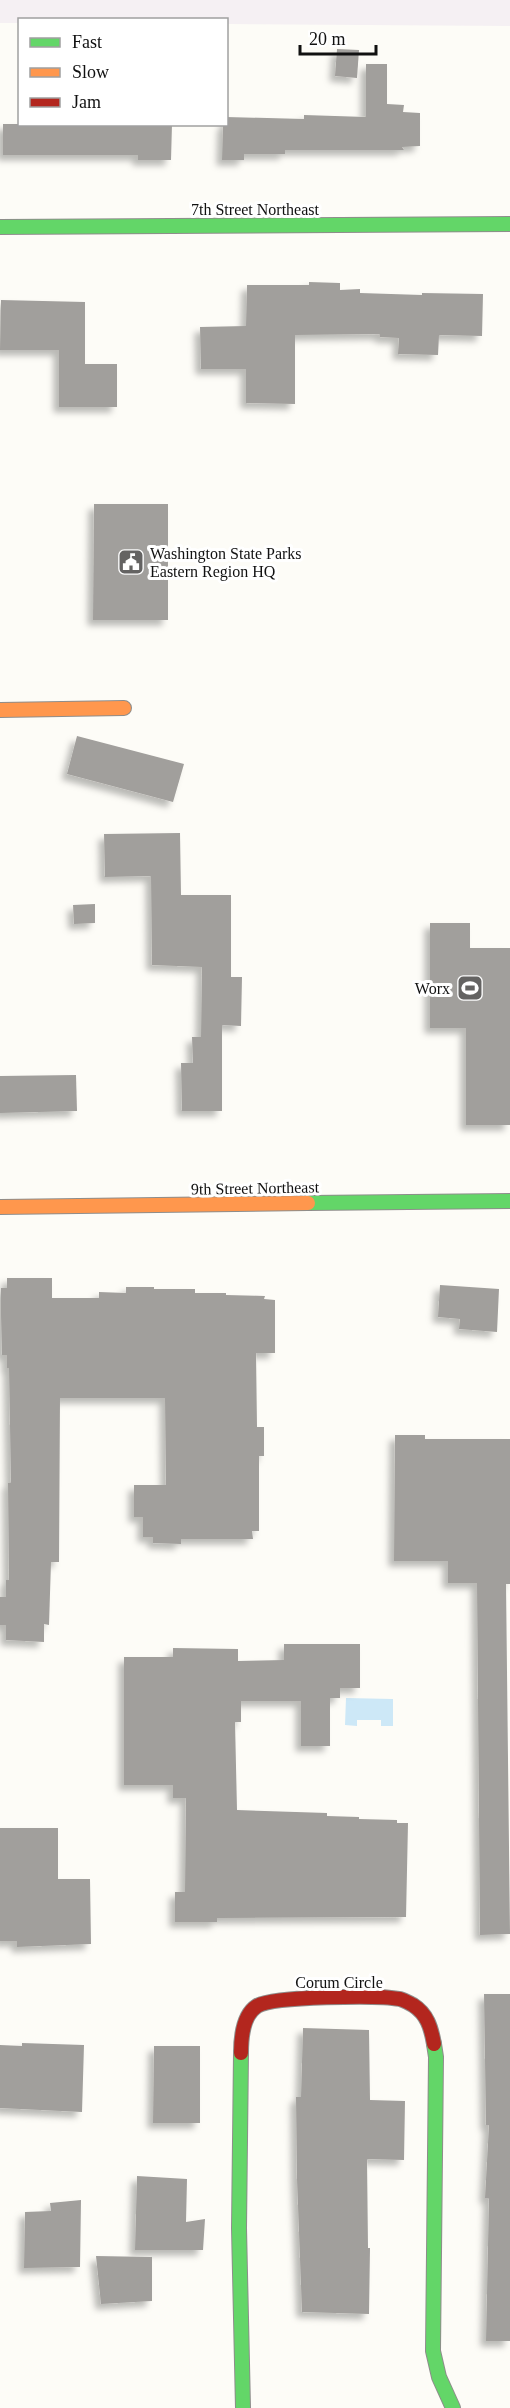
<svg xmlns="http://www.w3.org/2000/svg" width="510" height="2408" viewBox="0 0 510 2408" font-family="'Times New Roman',serif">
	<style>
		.industrial { fill: #f5f0f3 }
		.water { fill: #cde8f7 }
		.building { fill: #a19f9c; filter: url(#shadow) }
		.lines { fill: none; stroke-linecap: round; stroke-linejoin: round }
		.fast-casing { stroke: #8e8d8b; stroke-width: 16 }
		.slow-casing { stroke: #8e8d8b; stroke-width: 16 }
		.jam-casing { stroke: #8e8d8b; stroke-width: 16 }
		.fast { stroke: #63d668; stroke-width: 14 }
		.slow { stroke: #ff974d; stroke-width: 14 }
		.jam { stroke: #b3261e; stroke-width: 14 }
		.labels { text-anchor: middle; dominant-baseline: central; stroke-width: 6; stroke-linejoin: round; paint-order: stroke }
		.street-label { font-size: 16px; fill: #111; stroke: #fff }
		.poi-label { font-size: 16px; fill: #111; stroke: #fff; text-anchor: start }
	</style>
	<defs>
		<filter id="shadow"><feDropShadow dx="-5.5" dy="5.5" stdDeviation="3" flood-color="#0004"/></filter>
	</defs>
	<rect width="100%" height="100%" fill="#fdfcf7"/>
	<polygon class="industrial" points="0,0 510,0 510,26 227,24 226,20 20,20 19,23 0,23"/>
	<polygon class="water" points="346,1698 393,1699 393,1726 381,1726 381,1720 357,1720 357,1726 345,1725"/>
	<g class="building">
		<polygon points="337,49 359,50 357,78 335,76"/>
		<polygon points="366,64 387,64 387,104 404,105 403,112 420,113 420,146 402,147 404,150 285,150 285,154 244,154 244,160 222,160 223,124 226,124 226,117 304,119 304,115 366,117"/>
		<polygon points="3,124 172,124 171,160 138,160 138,155 3,155"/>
		<polygon points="309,282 340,283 340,290 360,289 360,293 422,295 422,293 483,294 482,336 439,335 438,355 398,354 399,338 380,337 380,334 295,335 295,404 246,403 246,369 201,369 200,327 246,326 247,285 309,285"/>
		<polygon points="1,300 85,302 85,364 117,364 117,407 59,407 59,350 0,350"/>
		<polygon points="94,504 168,504 168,620 93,620"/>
		<polygon points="77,736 184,764 173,802 67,774"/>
		<polygon points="180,833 181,895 231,895 231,977 242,977 241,1026 222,1025 222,1111 182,1111 181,1063 193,1063 192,1037 201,1037 202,967 152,965 151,876 105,877 104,834"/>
		<polygon points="95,904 95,923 74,924 73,905"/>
		<polygon points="430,923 470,923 470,948 510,948 510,1125 466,1125 466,1028 430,1028"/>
		<polygon points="76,1075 77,1111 0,1113 0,1076"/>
		<polygon points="7,1278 52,1278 52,1298 99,1298 99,1292 126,1293 126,1287 154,1287 154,1289 195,1289 195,1293 226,1293 226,1295 265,1296 264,1299 275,1300 275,1353 256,1353 257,1427 264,1427 264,1456 259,1456 259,1531 252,1531 253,1539 181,1539 181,1544 153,1543 153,1537 143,1537 143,1517 134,1517 134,1485 166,1485 165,1398 60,1398 59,1562 51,1562 49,1625 44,1624 44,1642 6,1640 6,1625 0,1625 0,1597 6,1597 6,1580 9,1580 8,1483 11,1483 9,1368 7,1368 7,1355 2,1355 1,1315 1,1288 7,1288"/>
		<polygon points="440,1285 499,1289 497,1332 459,1329 460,1319 438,1317"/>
		<polygon points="395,1435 425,1435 425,1439 510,1439 510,1584 506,1584 510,1934 480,1935 477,1583 448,1583 448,1561 394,1561"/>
		<polygon points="284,1644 360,1644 360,1688 340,1688 340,1698 330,1698 330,1746 301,1746 301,1701 241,1701 241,1722 235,1722 237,1810 327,1813 327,1816 359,1817 359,1819 397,1820 397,1823 408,1823 406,1917 217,1918 217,1922 175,1922 175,1892 185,1892 186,1798 173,1798 173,1785 124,1785 124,1657 173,1657 173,1648 238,1649 238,1661 284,1660"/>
		<polygon points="0,1828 58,1828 58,1879 90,1879 91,1944 17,1947 17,1941 0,1941"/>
		<polygon points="484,1994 510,1994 510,2341 486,2341 489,2198 485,2198 489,2125 486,2125"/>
		<polygon points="303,2028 369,2030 370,2100 405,2101 404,2160 367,2159 368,2248 370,2248 369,2314 302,2312 297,2179 296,2097 301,2097"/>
		<polygon points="22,2043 84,2045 82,2112 0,2108 0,2045 22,2046"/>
		<polygon points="154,2046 200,2046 200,2123 153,2123"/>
		<polygon points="137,2176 187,2179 186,2222 205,2219 203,2250 135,2250"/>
		<polygon points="81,2200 80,2267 24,2268 25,2212 51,2211 50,2203"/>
		<polygon points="96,2256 152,2257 152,2301 101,2304"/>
	</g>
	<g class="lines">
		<g class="fast-casing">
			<g id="fast">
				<polyline points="0,227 510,224"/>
				<polyline points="308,1203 510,1201"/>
				<polyline points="434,2044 436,2057 433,2351 439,2377 453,2408"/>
				<polyline points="241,2053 239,2228 243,2408"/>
			</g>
		</g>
		<g class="slow-casing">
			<g id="slow">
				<polyline points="0,710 124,708"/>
				<polyline points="0,1207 308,1203"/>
			</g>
		</g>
		<g class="jam-casing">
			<path id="jam" d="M241,2053c0,-15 2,-38 16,-47 16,-10 122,-11 143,-7 4,1 9,4 13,6 14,9 18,22 21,39"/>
		</g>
		<use href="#fast" class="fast"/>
		<use href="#slow" class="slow"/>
		<use href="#jam" class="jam"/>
	</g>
	<defs>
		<g id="civic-square" transform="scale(1.35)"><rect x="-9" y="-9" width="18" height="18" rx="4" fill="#646362" stroke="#fff"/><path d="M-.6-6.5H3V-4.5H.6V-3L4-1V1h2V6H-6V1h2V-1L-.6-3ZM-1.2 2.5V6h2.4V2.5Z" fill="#fff"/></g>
		<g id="stadium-square" transform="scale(1.35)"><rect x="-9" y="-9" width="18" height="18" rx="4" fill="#646362" stroke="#fff"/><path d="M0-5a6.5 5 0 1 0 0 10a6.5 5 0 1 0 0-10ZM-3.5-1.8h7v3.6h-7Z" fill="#fff"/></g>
	</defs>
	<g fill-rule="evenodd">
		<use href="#civic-square" x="131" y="562"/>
		<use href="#stadium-square" x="470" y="988"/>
	</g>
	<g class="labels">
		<g class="street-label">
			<text x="255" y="209">7th Street Northeast</text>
			<text transform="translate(255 1188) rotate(-1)">9th Street Northeast</text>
			<text x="339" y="1982">Corum Circle</text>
		</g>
		<g class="poi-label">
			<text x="150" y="553">Washington State Parks<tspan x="150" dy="18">Eastern Region HQ</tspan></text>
			<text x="450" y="988" text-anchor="end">Worx</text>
		</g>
	</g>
	<rect x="18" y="18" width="210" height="108" fill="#ffffff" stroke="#a0a0a0" stroke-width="1.5"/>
	<rect x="30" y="38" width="30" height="9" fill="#63d668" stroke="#a0a0a0" stroke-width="1.5"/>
	<text x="72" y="48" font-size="18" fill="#111111">Fast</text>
	<rect x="30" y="68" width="30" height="9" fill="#ff974d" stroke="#a0a0a0" stroke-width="1.5"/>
	<text x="72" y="78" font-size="18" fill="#111111">Slow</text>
	<rect x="30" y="98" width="30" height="9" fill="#b3261e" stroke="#a0a0a0" stroke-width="1.5"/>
	<text x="72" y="108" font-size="18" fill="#111111">Jam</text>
	<path d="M300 45v9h76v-9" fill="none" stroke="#111111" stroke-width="3"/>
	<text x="309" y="45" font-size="18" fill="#111111" stroke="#ffffff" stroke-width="4.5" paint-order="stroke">20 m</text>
</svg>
